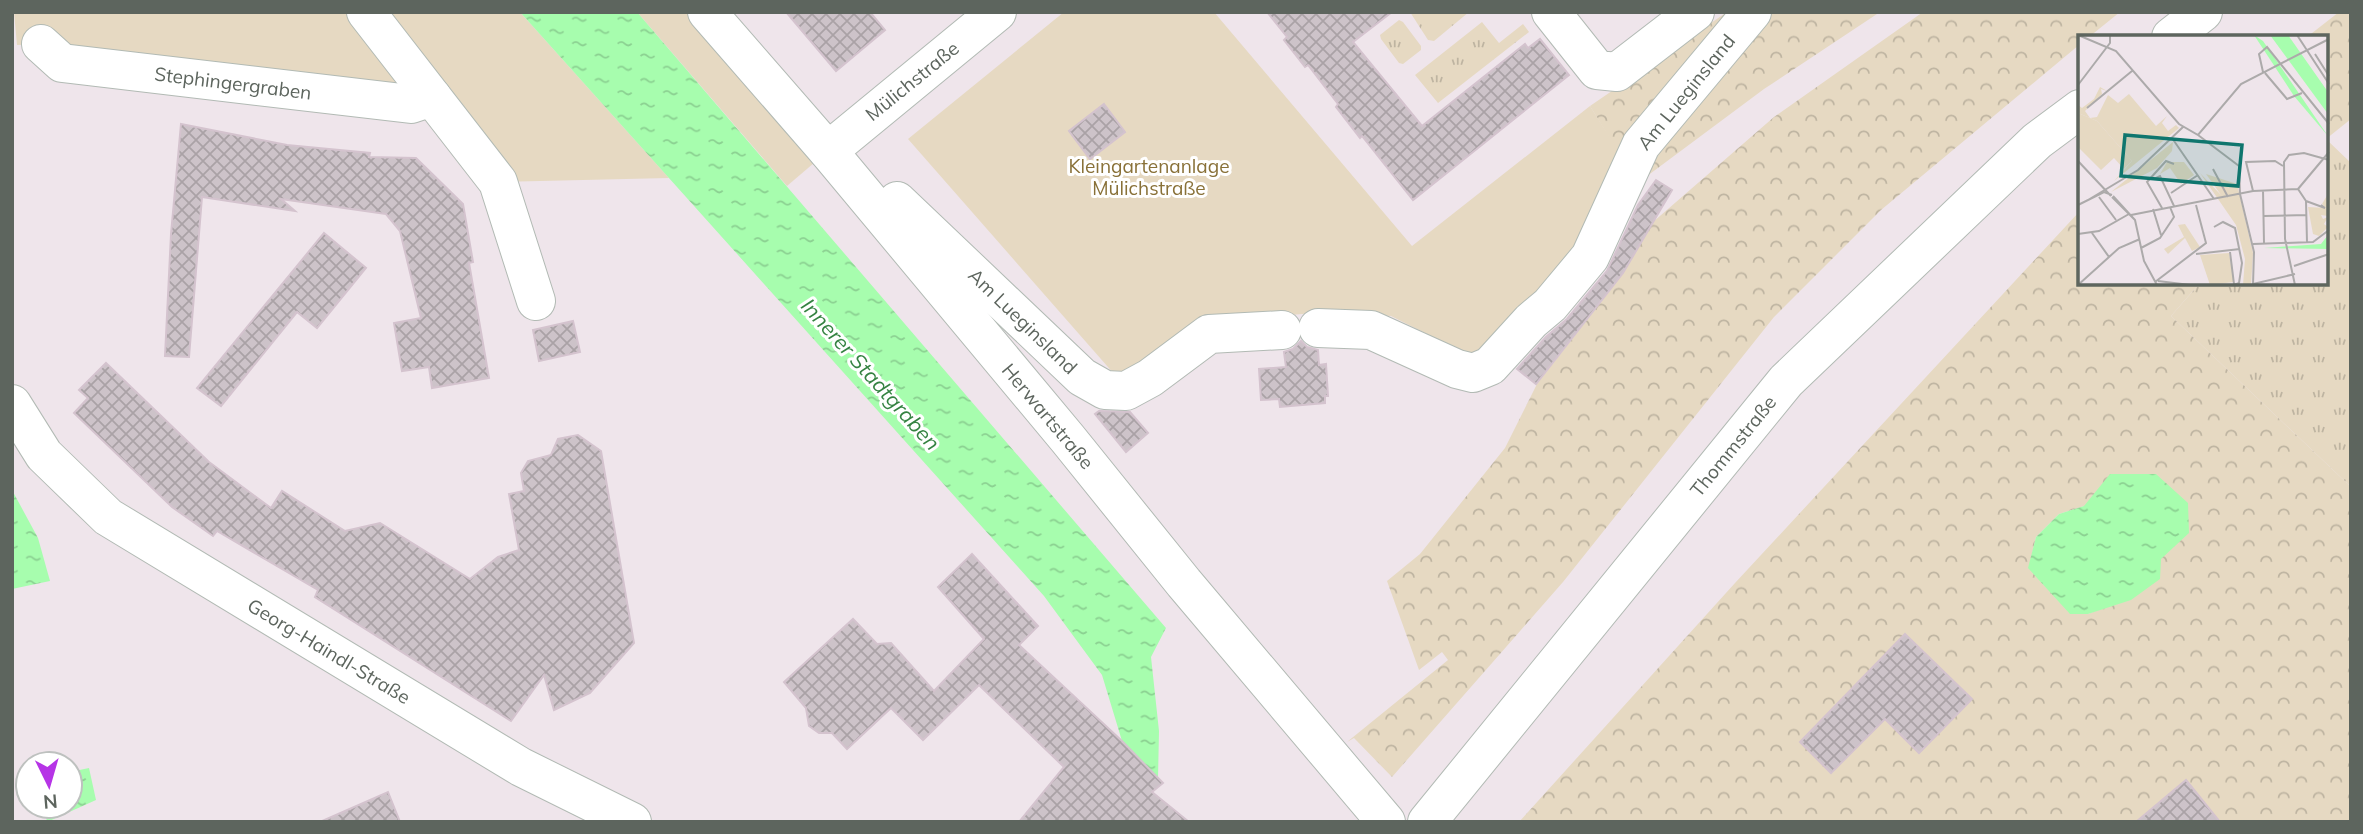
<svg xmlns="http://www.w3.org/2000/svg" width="2363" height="834" viewBox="0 0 2363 834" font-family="Mulish,sans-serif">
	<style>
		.grass { fill: url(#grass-tufts) }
		.forest { fill: url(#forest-crowns); fill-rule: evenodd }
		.green { fill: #e6d9c2 }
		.water { fill: url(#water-ripples) }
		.building { fill: url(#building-cross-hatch); stroke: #d4c3ce; stroke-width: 2 }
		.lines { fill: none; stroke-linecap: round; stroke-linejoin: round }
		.minor-casing { stroke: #b2bab4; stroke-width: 40 }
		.minor { stroke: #fff; stroke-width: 38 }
		.labels { text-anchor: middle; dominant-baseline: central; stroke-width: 6; stroke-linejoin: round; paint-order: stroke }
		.street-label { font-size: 19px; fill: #5d655e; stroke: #fff }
		.park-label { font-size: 19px; fill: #897138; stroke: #fff }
		.water-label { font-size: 21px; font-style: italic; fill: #358342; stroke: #fff }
		.inset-road { fill: none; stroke: #acaaaa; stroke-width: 2 }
		.view { fill: #0f766e; fill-opacity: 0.15; stroke: #0f766e; stroke-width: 3.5 }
		.inset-edge { fill: none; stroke: #5d655e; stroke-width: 3.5 }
	</style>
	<defs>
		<pattern id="grass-tufts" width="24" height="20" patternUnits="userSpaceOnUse" patternTransform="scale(1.75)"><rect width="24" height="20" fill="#e6d9c2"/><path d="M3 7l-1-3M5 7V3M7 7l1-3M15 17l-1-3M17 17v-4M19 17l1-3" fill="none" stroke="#beb4a1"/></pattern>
		<pattern id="forest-crowns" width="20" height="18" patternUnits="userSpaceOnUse" patternTransform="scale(1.75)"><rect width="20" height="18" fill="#e6d9c2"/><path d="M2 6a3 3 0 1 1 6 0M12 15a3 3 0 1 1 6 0" fill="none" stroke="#beb4a1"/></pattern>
		<pattern id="water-ripples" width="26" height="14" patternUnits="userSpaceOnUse" patternTransform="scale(1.75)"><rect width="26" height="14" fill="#a7fdae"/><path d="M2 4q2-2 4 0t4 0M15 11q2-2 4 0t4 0" fill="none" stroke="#8bd091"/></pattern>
		<pattern id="building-cross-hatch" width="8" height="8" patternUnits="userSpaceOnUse" patternTransform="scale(1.75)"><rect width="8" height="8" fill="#cdc3c9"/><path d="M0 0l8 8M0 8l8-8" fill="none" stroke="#aaa2a6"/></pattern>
	</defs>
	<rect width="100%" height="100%" fill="#efe5eb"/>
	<g class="grass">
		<polygon points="1410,12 1469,12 1434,41 1428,40"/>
		<polygon points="1399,20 1403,22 1421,46 1421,50 1403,64 1399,63 1381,39 1380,35"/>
		<polygon points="1482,22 1499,43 1523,24 1529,32 1438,103 1415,75"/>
		<polygon points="2326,139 2351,163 2351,487 2171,316 2199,284 2326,284"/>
	</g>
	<g class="forest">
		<polygon points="1727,12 1880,12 1764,89 1588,220 1620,155 1590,106"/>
		<polygon points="1923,12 2120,12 2089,37 2080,37 2079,45 1881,210 1774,317 1563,582 1392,777 1354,738 1347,742 1448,660 1442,652 1419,670 1387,581 1420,554 1505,448 1537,384 1615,284 1653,222 1774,117"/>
		<polygon points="2339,12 2351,12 2351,119 2326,139 2326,37 2307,37"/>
		<path d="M2079,212l1,72h119l-28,32 180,171v335h-832l216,-239zM2084,506l19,102 -15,6 -59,-47 7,-30 23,-23z"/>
	</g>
	<g class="green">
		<polygon points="14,12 520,12 669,178 498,182 432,97 41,44 17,45"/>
		<polygon points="637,12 707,12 828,151 787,186"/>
		<polygon points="1064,12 1214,12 1412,246 1590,106 1621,155 1569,256 1479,360 1391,316 1326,312 1207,322 1122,383 908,139"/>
	</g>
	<g class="water">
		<polygon points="520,12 637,12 1166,628 1151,657 1159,731 1158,779 1122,741 1102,675 1044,596"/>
		<polygon points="2110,474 2156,474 2188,503 2189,533 2161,559 2160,579 2131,600 2088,614 2070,614 2028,568 2036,537 2059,514 2084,506"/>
		<polygon points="12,490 38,538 50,581 12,589"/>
		<polygon points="89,768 96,800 47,822 44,806 70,806 70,772"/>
	</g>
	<g class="building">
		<polygon points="786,12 870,12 885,30 836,71"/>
		<polygon points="1267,12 1392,12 1353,42 1422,126 1525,44 1528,48 1540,39 1569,75 1413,200 1362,136 1360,138 1336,107 1338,104 1308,65 1305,67 1284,40 1287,37"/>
		<polygon points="1104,104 1125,132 1090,159 1069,131"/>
		<polygon points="181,124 287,145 370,153 369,157 416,158 463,204 473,262 469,263 489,378 432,388 429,367 402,371 394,323 421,318 400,231 386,214 281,199 295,211 202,197 189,357 165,356 171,234"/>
		<polygon points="1656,180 1672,190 1623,273 1536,384 1517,369 1546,337 1567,319 1607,271 1638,205"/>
		<polygon points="324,233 366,268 317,328 297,312 221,406 197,388"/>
		<polygon points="573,321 580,352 539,361 533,330"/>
		<polygon points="1301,341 1307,347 1318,350 1319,365 1326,364 1328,396 1325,396 1325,403 1280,407 1279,399 1261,400 1259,369 1286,367 1284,352 1293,349"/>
		<polygon points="106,363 209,462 271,508 282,491 345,531 380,523 470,579 498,557 519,550 509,494 524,491 521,473 528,461 551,455 558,439 578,435 601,451 634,643 590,693 554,710 544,675 511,721 315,597 318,590 217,531 213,536 172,507 74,413 88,398 79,390"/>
		<polygon points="1099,411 1130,412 1148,433 1126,452 1095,414"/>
		<polygon points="972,554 1038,626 1019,645 1122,741 1163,783 1152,792 1189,822 1019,822 1064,767 979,685 923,740 891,708 847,749 832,733 819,733 809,726 806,708 784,682 853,619 877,644 891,643 934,691 984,639 938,587"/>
		<polygon points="1905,634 1972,699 1919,753 1885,719 1831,773 1800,742"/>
		<polygon points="2186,780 2220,822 2136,822"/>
		<polygon points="388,792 400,822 320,822"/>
	</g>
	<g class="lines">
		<g class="minor-casing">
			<g id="minor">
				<polyline points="366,12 498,182 536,301"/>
				<polyline points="707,12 828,151 1068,439 1184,583 1386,822"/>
				<polyline points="1551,12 1597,70 1617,72 1695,12"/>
				<polyline points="2171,37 2203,12"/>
				<polyline points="41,44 62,63 411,104 432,97"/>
				<polyline points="828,151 997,12"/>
				<polyline points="897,201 1082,377 1105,390 1126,391 1150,378 1209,334 1282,330"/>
				<polyline points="1318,328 1371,330 1457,369 1473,373 1490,366 1531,321 1550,305 1590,257 1641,145 1752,12"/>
				<polyline points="12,404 44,455 108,517 521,767 632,822"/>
				<polyline points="1427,822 1786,381 2037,141 2080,109"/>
			</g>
		</g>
		<use href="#minor" class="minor"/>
	</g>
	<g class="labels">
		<g class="street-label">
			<text transform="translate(912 81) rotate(-39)">Mülichstraße</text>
			<text transform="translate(233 83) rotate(7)">Stephingergraben</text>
			<text transform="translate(1686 92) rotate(-51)">Am Lueginsland</text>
			<text transform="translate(1023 321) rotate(44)">Am Lueginsland</text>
			<text transform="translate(1048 416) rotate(50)">Herwartstraße</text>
			<text transform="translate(1733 446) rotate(-51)">Thommstraße</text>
			<text transform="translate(329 651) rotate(31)">Georg-Haindl-Straße</text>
		</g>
		<g class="park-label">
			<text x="1149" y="166">Kleingartenanlage<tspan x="1149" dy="22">Mülichstraße</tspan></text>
		</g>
		<g class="water-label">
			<text transform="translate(871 374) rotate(48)">Innerer Stadtgraben</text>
		</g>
	</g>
	<g transform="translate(2078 35)">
		<rect width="250" height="250" fill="#efe5eb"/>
		<path d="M0,78l19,8 35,40 -8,8 -10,-11 -13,12 -23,-23z" fill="#e6d9c2"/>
		<path d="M22,52l7,4 -6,-2 1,5 -17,17 5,7 7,-1 11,-22 10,8 11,-9 27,32 11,-10 -5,7 6,8 8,-6 3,3 -65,53 18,-20 -35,-40 -19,-8v-8l4,3 12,-9zM95,107l-1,9 -15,17 -46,24z" fill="#e6d9c2"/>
		<path d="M89,127h17l10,13 -13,9 -11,-16 -10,6zM122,138l21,22 -15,-21 31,10 16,69 -2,32h-8l2,-26 -9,-34zM250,159v22l-7,-1 2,4 5,-2 -4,7 4,3 -9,9 -6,-2 -5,-27 18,1 -4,-4zM107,189l15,23 -8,4 -7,-13 -17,16 -4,-5 20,-12 -6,-12zM151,218l5,29 -24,3 -10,-30z" fill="#e6d9c2"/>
		<path d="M176,0l9,6 65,95 -34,-40zM192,0h18l40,57v22zM250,200v14l-64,-1 57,-4z" fill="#a7fdae"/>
		<path class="inset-road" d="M0,0l38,16 63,73 19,11 43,-51 88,-45M219,0l32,49M237,19l14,22M185,37l-4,-18 8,-7 62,77M187,38l22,26 15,-6M0,50l32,-42v-8M9,73l45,-37M120,100l41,31 1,28 14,58 -1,33M94,103l42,61M0,126l33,35M135,134l15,28M76,144l6,-3 14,30M220,154l8,12 1,41M220,154l31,-37M185,155l1,53M175,156l-7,-29 29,-1 8,5M93,158l27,-18M35,161l22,24 9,41 13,24M21,162l17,23M34,162l23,23 9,41 13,24M10,165l50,-30 45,-43M228,166l19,7 -4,-3M0,170l26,-13 8,3M84,173l-15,-26 19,-21 8,3M75,174l8,26M53,180l122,-24 45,-2M186,181l43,-1M136,192l9,-5 12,6 7,35 -3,20 -5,2M14,198l17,24M0,199l21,-3 30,-17M175,209l60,-2 16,-12M63,213l19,-10 14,-21 -4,-10M152,217l4,32M118,219l44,-5M216,231l35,-12M80,246l32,4M77,247l51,-39 -10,-38M175,249l42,-10M0,250l41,-37 21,-9M217,250l-10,-46 -1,-77 5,-7 15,-2 25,7"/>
		<path class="view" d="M47,100l117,10 -4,41 -117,-10z"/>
		<rect width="250" height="250" class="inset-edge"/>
	</g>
	<rect width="2363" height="834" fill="none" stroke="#5d655e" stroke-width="28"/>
	<g transform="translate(49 785) rotate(175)"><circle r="33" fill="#ffffff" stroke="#bec1bf" stroke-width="2"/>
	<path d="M0-5L12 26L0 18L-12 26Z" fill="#b634e6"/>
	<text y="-10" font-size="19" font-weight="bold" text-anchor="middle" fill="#5d655e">N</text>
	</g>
</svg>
